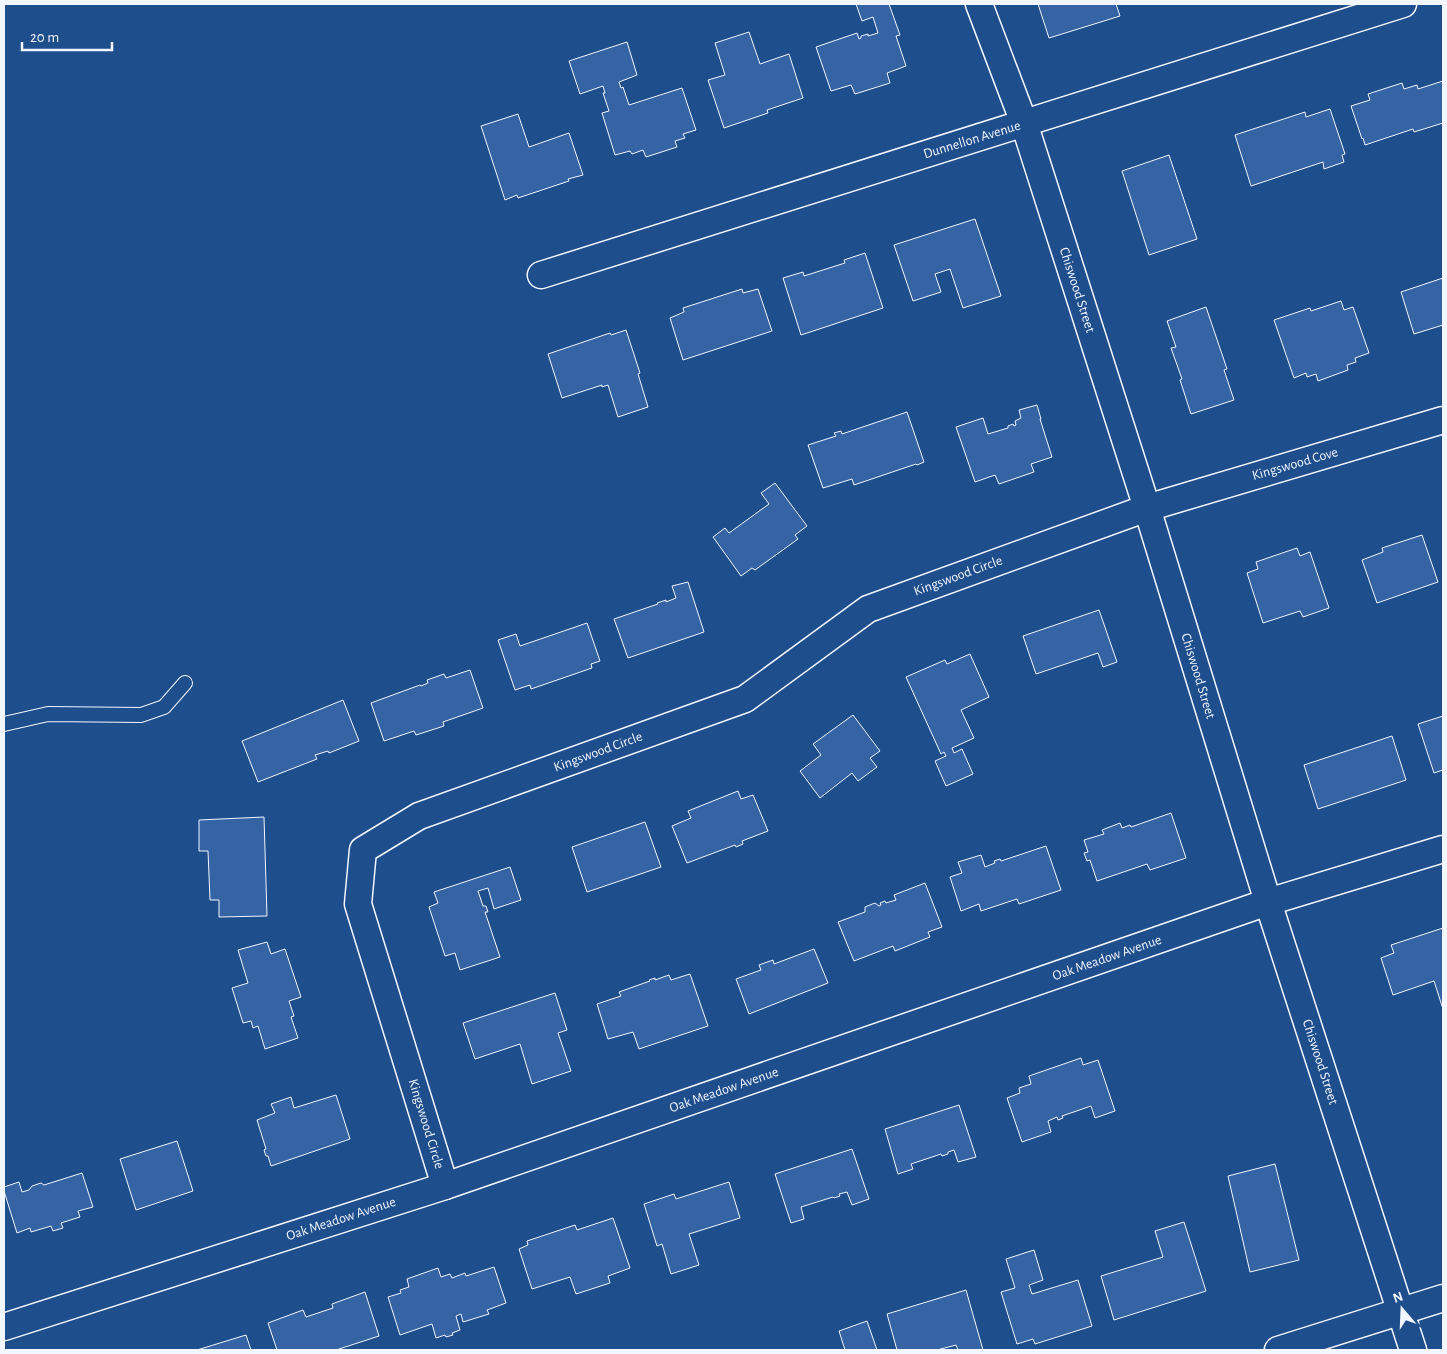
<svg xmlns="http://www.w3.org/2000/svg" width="1447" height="1354" viewBox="0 0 1447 1354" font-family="'Alegreya Sans',sans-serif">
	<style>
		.building { fill: #3563a3; stroke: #f2f6ff }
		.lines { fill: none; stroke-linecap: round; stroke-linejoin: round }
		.lane-casing { stroke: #f2f6ff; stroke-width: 16 }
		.street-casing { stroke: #f2f6ff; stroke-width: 29 }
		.lane { stroke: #1f4e8c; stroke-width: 14 }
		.street { stroke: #1f4e8c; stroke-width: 26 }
		.labels { text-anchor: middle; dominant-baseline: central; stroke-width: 4; stroke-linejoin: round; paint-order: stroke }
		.street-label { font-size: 14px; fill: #f2f6ff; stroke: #1f4e8c }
	</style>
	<rect width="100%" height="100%" fill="#1f4e8c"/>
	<g class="building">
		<polygon points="856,4 889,4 900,35 896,36 906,66 887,73 890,83 855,94 851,85 831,91 816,47 857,33 859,39 861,38 861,36 868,34 868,36 878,33 873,17 862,21"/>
		<polygon points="1038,4 1116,4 1120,16 1049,38"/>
		<polygon points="749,32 760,64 789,54 803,98 767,110 768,113 724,128 708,80 725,75 715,43"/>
		<polygon points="627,42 637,75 619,82 621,88 623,87 629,105 682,88 696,130 683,134 685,138 675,141 677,147 646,157 643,150 632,154 630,151 615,155 602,113 609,111 603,93 605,93 603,86 580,94 569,61"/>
		<polygon points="1443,81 1443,123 1414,132 1413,129 1365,145 1363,138 1362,139 1351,106 1370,100 1368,94 1402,83 1404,89 1417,85 1418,89"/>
		<polygon points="1330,109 1345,154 1342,155 1344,162 1324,169 1323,162 1251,186 1235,135 1305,112 1306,117"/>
		<polygon points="518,114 529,147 569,133 583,175 568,179 569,181 518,198 517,195 505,200 481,126"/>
		<polygon points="1169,155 1197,239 1149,255 1122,171"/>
		<polygon points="975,219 1001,296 963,308 950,269 935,274 941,292 913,301 894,245"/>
		<polygon points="865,253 883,308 801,335 783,278 803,272 804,276 845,263 844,260"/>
		<polygon points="1443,278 1443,325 1414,334 1401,292"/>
		<polygon points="742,289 743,293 758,289 772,331 683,360 670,318 684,312 683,308"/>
		<polygon points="1341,301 1344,310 1353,307 1369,353 1355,358 1356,362 1347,365 1348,370 1318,381 1316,374 1307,377 1306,373 1294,378 1274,320 1310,308 1311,311"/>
		<polygon points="1206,307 1227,369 1224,370 1234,400 1191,414 1180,380 1182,379 1171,348 1176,347 1167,321"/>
		<polygon points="626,330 640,373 638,374 648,407 618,417 608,385 602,387 602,385 562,398 548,354 610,333 611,335"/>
		<polygon points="1037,405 1041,419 1040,419 1052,457 1031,464 1034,472 999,484 995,475 975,482 956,427 983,418 988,434 1008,428 1008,426 1013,424 1014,426 1016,425 1015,421 1021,418 1019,410"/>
		<polygon points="907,412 924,462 917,465 916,464 854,485 852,479 823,488 808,445 836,436 834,433 841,431 842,434"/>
		<polygon points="775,483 807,526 795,535 798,539 755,570 752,568 741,576 713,537 725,528 729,533 769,504 761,493"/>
		<polygon points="1422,535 1438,582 1377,603 1362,560 1383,552 1382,548"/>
		<polygon points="1297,548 1300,556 1310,552 1329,608 1303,617 1300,611 1263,623 1247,573 1258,569 1256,562"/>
		<polygon points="688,582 704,632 628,658 614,619 658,604 657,603 666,600 666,602 676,598 672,586"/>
		<polygon points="1099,610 1117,662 1103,667 1098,653 1036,674 1023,636"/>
		<polygon points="587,623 600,661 591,664 592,668 531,689 530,685 515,690 498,640 516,634 520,646"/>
		<polygon points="970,654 989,697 961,710 974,738 952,748 954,753 962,749 973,774 946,786 935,761 946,756 944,752 941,754 906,677 945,660 947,664"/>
		<polygon points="470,670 483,708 443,722 444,726 416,735 414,731 384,741 371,703 420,685 421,686 428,683 427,680 444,674 446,678"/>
		<polygon points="343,700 359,741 329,753 328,751 315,755 317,759 258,782 242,741"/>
		<polygon points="853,715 880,751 870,758 877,767 858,781 852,773 820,798 800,771 821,755 813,744"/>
		<polygon points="1443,716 1443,770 1434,773 1418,724"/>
		<polygon points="1392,736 1406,780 1318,809 1304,765"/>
		<polygon points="738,791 741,799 753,795 768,831 742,841 743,844 736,847 735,845 687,863 672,826 691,818 688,811"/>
		<polygon points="1171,813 1186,858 1150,870 1147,864 1097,881 1090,860 1087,861 1084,853 1088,852 1084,840 1104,834 1102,830 1120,823 1122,828 1130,825 1131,827"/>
		<polygon points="264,817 267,916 219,917 219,900 210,900 208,851 199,851 199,820"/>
		<polygon points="645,822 661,867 587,892 572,847"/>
		<polygon points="1046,846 1061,890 1019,904 1017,899 981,911 979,904 961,911 950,877 962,873 958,862 981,855 985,867 995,863 994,861 1000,859 1001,861"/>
		<polygon points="510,867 521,900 494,909 488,888 478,891 483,906 486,906 488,912 485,912 500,957 460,970 455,953 445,956 429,907 438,903 434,892"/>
		<polygon points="925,883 942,927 928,932 930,937 895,951 893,946 854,961 838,922 865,912 865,907 875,903 879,906 881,905 880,903 885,901 886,903 896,900 894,895"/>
		<polygon points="1443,928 1443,1009 1434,981 1393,995 1381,958 1394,953 1391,945"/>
		<polygon points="267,942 271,954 285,949 301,997 289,1001 294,1016 291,1017 298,1038 265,1049 258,1026 253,1028 251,1021 243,1023 232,988 248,983 238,950"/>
		<polygon points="814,949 828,983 749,1014 736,979 761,970 759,965 773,960 774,964"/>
		<polygon points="690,974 708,1026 639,1049 633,1032 608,1039 597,1004 621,996 619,992 650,981 649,980 655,978 655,980 669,975 671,980"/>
		<polygon points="555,993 567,1030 558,1033 571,1071 532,1084 520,1044 475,1059 463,1023"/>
		<polygon points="1081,1058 1083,1065 1098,1060 1115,1111 1095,1118 1091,1106 1062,1116 1063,1118 1058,1120 1057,1117 1048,1121 1051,1132 1022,1142 1007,1098 1020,1093 1019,1088 1031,1084 1029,1076"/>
		<polygon points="336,1095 350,1139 271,1166 268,1156 266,1156 264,1150 266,1149 257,1120 275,1113 271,1104 291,1097 294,1108"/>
		<polygon points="959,1105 976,1157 958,1162 954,1150 948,1152 948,1154 942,1156 941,1154 911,1164 913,1169 898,1174 885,1129"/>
		<polygon points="177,1141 193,1191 136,1210 120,1159"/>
		<polygon points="852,1149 869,1199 852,1205 847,1192 839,1194 840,1196 834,1198 833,1197 801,1207 804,1219 791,1223 775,1174"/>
		<polygon points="1275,1164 1299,1260 1250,1272 1228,1176"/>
		<polygon points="82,1173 93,1207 78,1211 80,1217 61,1223 63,1228 53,1231 51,1226 31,1232 30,1228 17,1233 4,1191 4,1187 19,1182 22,1192 29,1190 32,1186 41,1183 44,1185"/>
		<polygon points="729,1182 740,1218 689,1234 699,1265 671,1274 662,1244 657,1246 644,1204 674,1194 676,1199"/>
		<polygon points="613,1218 630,1268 608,1276 610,1283 576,1294 570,1277 532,1289 519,1249 528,1245 527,1241 575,1225 577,1230"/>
		<polygon points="1184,1222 1206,1291 1114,1320 1101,1276 1163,1257 1155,1231"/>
		<polygon points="1034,1250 1043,1280 1029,1285 1032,1294 1078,1280 1092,1326 1035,1344 1033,1339 1017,1344 1001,1292 1015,1288 1006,1259"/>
		<polygon points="494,1267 506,1303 487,1310 489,1314 463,1322 461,1314 456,1316 460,1330 452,1333 453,1335 446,1337 445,1335 436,1338 432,1324 400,1335 388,1297 401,1293 400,1290 409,1287 407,1279 438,1268 441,1277 450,1274 452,1278 465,1273 466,1276"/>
		<polygon points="966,1290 983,1350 958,1350 956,1345 937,1350 897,1350 887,1314"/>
		<polygon points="365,1292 379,1336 336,1350 277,1350 268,1323 303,1310 306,1317 333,1308 332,1304"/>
		<polygon points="867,1321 877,1350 845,1350 839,1331"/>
		<polygon points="246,1335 251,1350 197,1350"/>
	</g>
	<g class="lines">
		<g class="lane-casing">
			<polyline id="lane" points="4,724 48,714 141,715 164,707 185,683"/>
		</g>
		<g class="street-casing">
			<g id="street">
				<polyline points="979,4 1024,123 1147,508 1268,902 1413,1350"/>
				<polyline points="541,275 1403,4"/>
				<polyline points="445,1186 358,904 363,850 419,816 745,699 868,609 1147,508 1443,420"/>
				<polyline points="4,1327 445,1186 1268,902 1443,849"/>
				<polyline points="1278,1350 1443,1298"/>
			</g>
		</g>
		<use href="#lane" class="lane"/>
		<use href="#street" class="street"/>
	</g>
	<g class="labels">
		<g class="street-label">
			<text transform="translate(972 140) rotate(-17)">Dunnellon Avenue</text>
			<text transform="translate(1077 290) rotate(72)">Chiswood Street</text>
			<text transform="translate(1295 464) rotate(-16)">Kingswood Cove</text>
			<text transform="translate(958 576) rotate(-20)">Kingswood Circle</text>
			<text transform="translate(1198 676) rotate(73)">Chiswood Street</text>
			<text transform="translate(598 752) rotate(-20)">Kingswood Circle</text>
			<text transform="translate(1107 958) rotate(-19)">Oak Meadow Avenue</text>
			<text transform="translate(1320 1062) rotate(72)">Chiswood Street</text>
			<text transform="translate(724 1090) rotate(-19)">Oak Meadow Avenue</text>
			<text transform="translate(426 1124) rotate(73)">Kingswood Circle</text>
			<text transform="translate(341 1219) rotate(-18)">Oak Meadow Avenue</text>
		</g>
	</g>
	<rect width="1447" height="1354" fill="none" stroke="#f2f6ff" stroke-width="10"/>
	<g transform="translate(1402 1309) rotate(341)" stroke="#1f4e8c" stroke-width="4" paint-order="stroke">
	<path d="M0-4L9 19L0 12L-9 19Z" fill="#f2f6ff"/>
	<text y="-8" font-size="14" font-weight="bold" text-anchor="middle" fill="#f2f6ff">N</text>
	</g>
	<path d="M22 42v8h90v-8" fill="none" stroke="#f2f6ff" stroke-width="2.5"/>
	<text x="30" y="42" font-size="15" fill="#f2f6ff" stroke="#1f4e8c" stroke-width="4" paint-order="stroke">20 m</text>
</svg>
